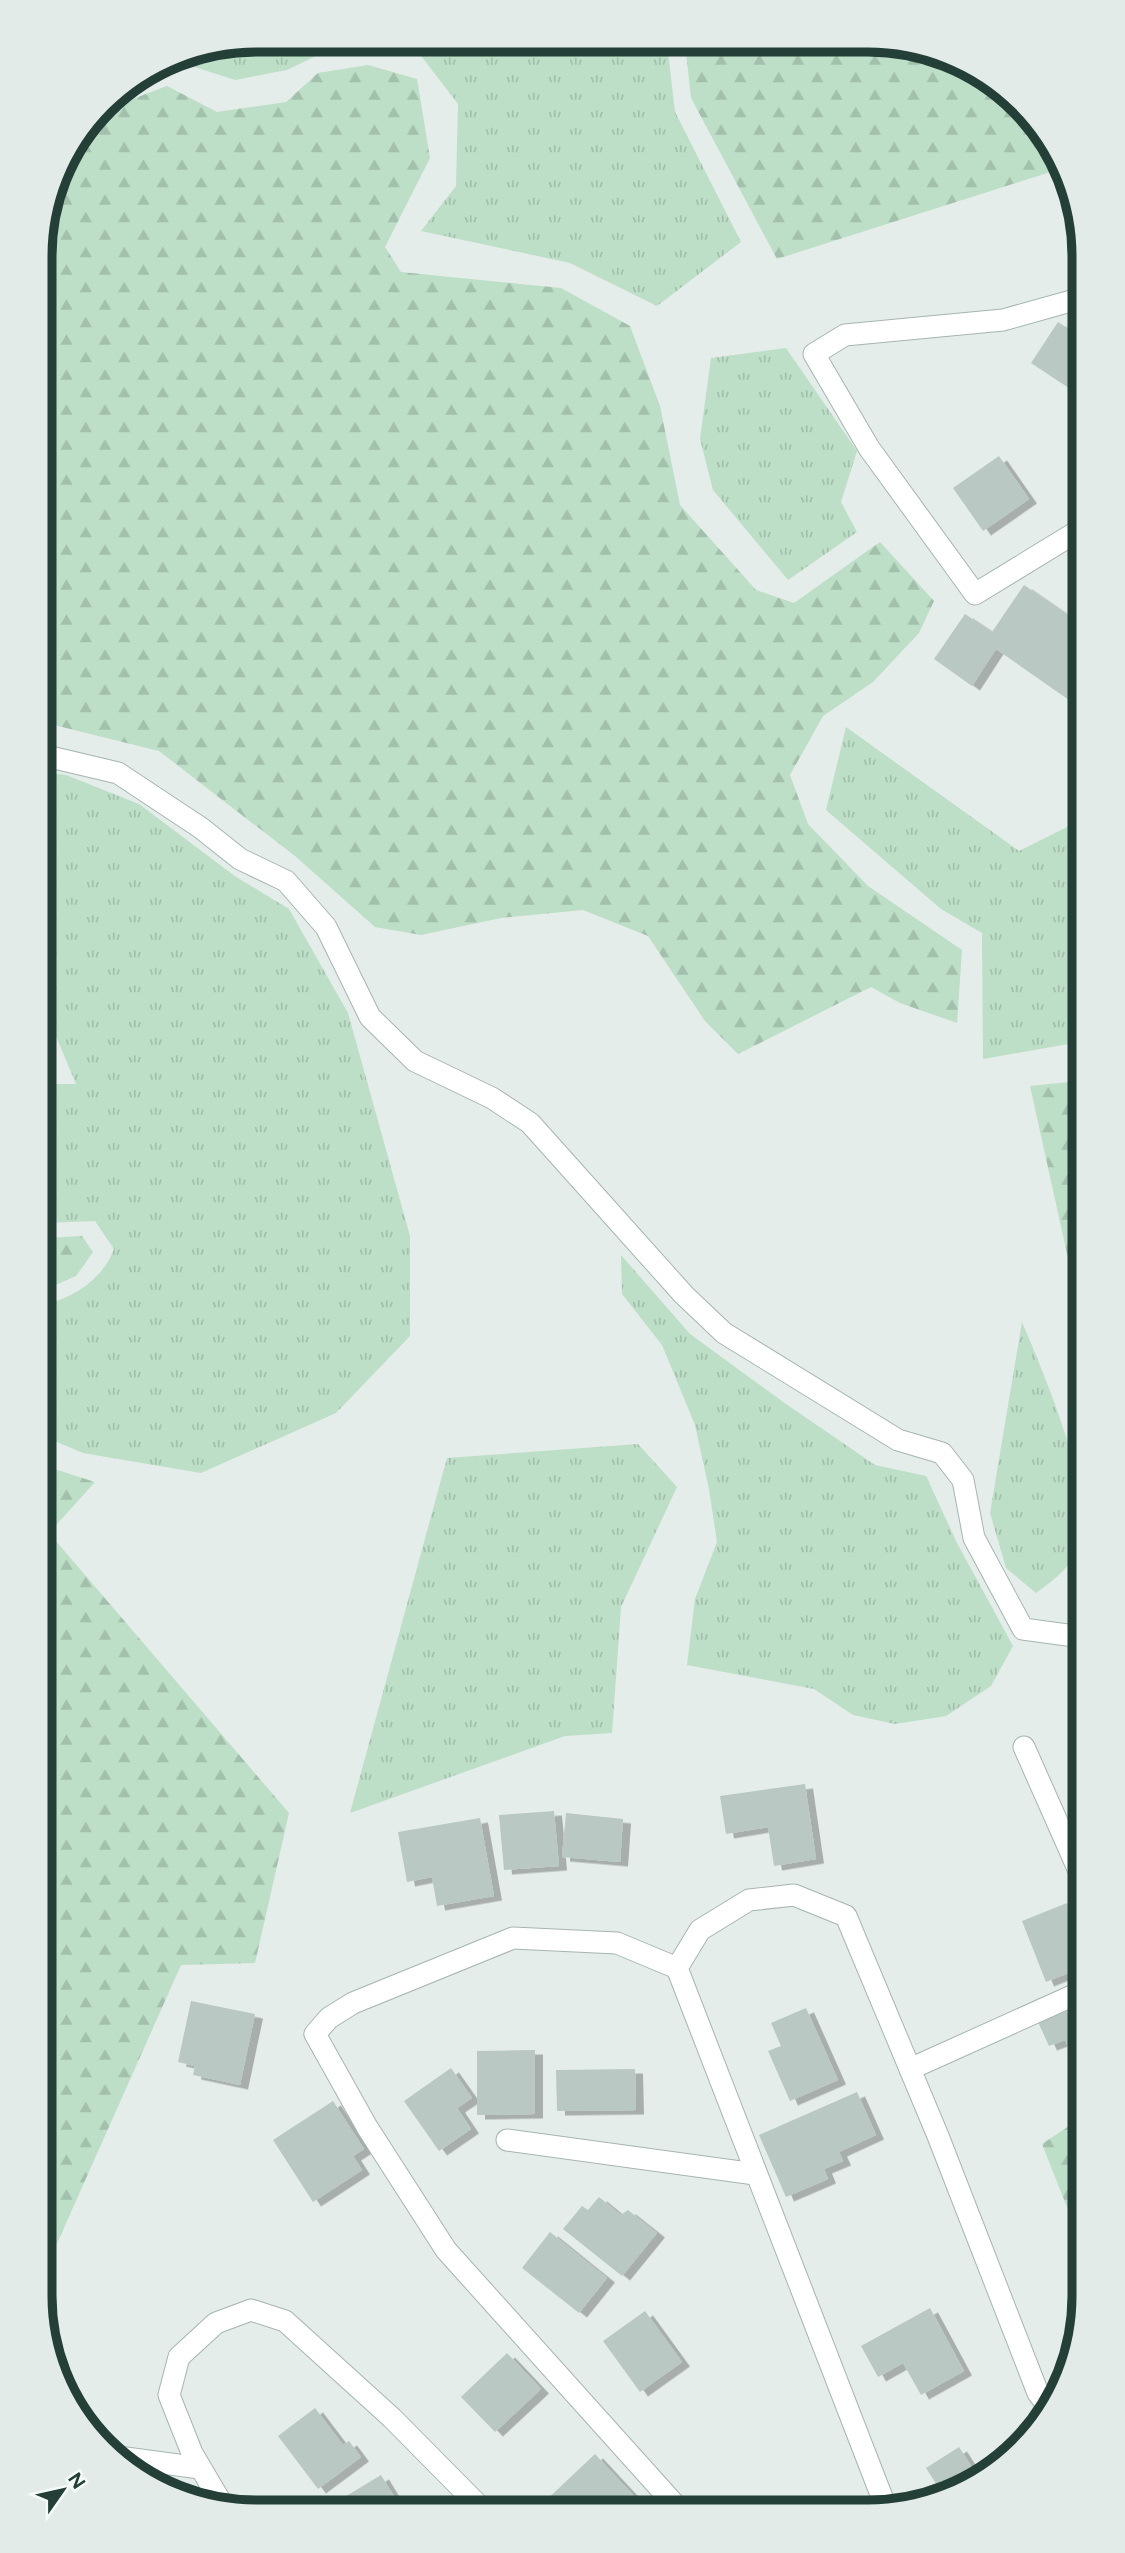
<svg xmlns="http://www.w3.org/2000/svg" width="1125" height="2553" viewBox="0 0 1125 2553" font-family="Figtree,sans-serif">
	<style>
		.grass { fill: url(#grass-tufts) }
		.forest { fill: url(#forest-firs) }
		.building { fill: #b9c8c2; filter: url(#shadow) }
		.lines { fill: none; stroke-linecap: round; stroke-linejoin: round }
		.minor-casing { stroke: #a6b5b0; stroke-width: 23 }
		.minor { stroke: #fff; stroke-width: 21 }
		.rim { fill: none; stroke: #233f38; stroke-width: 9 }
	</style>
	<defs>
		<pattern id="grass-tufts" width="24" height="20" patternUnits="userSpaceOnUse" patternTransform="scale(1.75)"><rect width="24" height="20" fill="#bddec7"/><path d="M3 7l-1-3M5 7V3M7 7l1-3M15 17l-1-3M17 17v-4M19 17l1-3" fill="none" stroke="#a2c0ac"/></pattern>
		<pattern id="forest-firs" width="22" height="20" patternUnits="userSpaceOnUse" patternTransform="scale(1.75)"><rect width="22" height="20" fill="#bddec7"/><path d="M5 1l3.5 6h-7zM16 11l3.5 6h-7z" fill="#a2c0ac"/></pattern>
		<filter id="shadow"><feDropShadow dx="8" dy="4.5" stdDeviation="0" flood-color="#0004"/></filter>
	</defs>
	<rect width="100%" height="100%" fill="#e4ede9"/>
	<g class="grass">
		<polygon points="257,40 667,43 675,112 741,242 657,306 570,263 421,231 456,186 458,104 412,44 345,42 287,70 235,80 170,59"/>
		<polygon points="786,348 857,451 841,502 857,532 788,580 713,490 700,439 711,358"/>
		<polygon points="846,727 1019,851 1079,821 1080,1042 983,1059 982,933 941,909 826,810"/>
		<path d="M42,772l24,3 73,29 97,73 53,32 59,104 62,223v100l-74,77 -135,60 -118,-20 -38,-16 -1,-133c30,-5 60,-27 70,-55l-19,-28 -51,2v-139h32l-33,-79z"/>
		<polygon points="621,1255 690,1334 786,1404 875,1465 926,1476 957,1543 1013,1646 991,1686 946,1716 895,1724 853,1715 814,1689 687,1665 695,1599 717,1542 709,1489 695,1425 662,1345 622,1294"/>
		<path d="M1022,1322c19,45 75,175 59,220 -9,24 -24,36 -45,51l-30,-25 -16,-55z"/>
		<polygon points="638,1444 677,1487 621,1607 612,1733 565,1736 350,1813 447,1458"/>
	</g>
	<g class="forest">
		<polygon points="685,43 910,44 1011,94 1049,137 1063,168 777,259 691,98"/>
		<polygon points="368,65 417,79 430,158 385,247 401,272 561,288 630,326 660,406 680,505 756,590 794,603 880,542 934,601 919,633 873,682 823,716 790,775 808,824 868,886 962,950 957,1023 900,1003 871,987 738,1054 705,1021 648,936 583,910 501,918 421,935 375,927 295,856 159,751 42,722 41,242 62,161 101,111 167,86 217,112 286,102 318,73"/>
		<polygon points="1080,1081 1081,1317 1030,1086"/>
		<polygon points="82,1236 93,1252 76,1276 44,1290 44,1238"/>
		<polygon points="45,1466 95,1482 49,1533 289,1813 255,1963 181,1965 47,2266"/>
		<polygon points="1084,2116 1084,2250 1042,2144"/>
	</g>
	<g class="building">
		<polygon points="1058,322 1078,335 1078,394 1031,363"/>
		<polygon points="999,456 1029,499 983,531 953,488"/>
		<polygon points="1024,585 1079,623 1079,707 996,649 972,686 934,659 965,614 992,632"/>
		<polygon points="805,1784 816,1859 774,1866 768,1827 726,1834 720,1796"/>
		<polygon points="554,1811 559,1866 504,1870 499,1815"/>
		<polygon points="566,1813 623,1819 620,1862 562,1857"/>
		<polygon points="480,1818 494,1896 437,1906 432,1877 407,1882 398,1832"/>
		<polygon points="1067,1903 1083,1942 1083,1967 1046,1982 1022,1921"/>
		<polygon points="191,2001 255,2014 240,2085 193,2075 195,2066 178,2062"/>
		<polygon points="806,2008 838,2080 790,2101 768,2051 781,2046 771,2023"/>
		<polygon points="1067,2011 1070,2019 1083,2014 1084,2085 1065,2040 1049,2046 1038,2022"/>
		<polygon points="535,2050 535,2114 477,2115 477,2051"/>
		<polygon points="451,2068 472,2098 457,2108 471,2129 439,2151 404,2101"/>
		<polygon points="635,2069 636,2110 557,2111 556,2070"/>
		<polygon points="857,2092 876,2135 839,2152 843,2161 824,2169 828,2179 786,2197 759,2135"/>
		<polygon points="333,2101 364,2149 353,2156 362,2170 313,2202 273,2140"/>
		<polygon points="599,2197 621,2215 628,2210 657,2233 622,2276 563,2229 582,2206 588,2210"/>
		<polygon points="550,2232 607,2278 579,2313 522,2268"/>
		<polygon points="930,2308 964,2371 921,2395 903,2363 878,2377 861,2346"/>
		<polygon points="645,2311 682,2362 640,2392 603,2341"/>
		<polygon points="507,2353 541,2389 495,2432 461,2397"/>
		<polygon points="315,2408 343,2445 349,2441 361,2457 318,2489 278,2436"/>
		<polygon points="959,2447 980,2480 944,2496 926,2468"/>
		<polygon points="595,2454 634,2496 623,2507 542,2507 541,2505"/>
		<polygon points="381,2475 401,2508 342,2508 338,2501"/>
	</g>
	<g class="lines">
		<g class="minor-casing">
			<g id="minor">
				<polyline points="1078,299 1003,320 845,335 814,354 869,448 975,594 1078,531"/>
				<polyline points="42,755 118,773 201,828 240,859 286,881 326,927 370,1017 415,1061 492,1098 530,1123 684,1295 724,1333 898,1440 942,1453 963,1480 974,1538 1023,1629 1082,1637"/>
				<polyline points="1024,1747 1083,1880"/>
				<polyline points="910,2069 1083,1991"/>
				<polyline points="507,2140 755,2174"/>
				<polyline points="111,2456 200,2468"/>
				<polyline points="885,2505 677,1968 700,1930 749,1900 794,1895 846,1916 938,2136 1038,2393 1050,2409"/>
				<polyline points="676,2506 446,2250 367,2127 315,2034 329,2018 353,2003 513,1938 617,1943 677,1968"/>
				<polyline points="225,2509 192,2453 169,2395 179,2357 216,2323 251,2310 285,2321 392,2418 480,2507"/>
			</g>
		</g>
		<use href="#minor" class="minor"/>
	</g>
	<path d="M0 0H1125V2553H0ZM256 52H868A204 204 0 0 1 1072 256V2296A204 204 0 0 1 868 2500H256A204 204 0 0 1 52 2296V256A204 204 0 0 1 256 52Z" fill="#e3ebe8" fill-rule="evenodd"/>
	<path class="rim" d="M256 52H868A204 204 0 0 1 1072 256V2296A204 204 0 0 1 868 2500H256A204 204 0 0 1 52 2296V256A204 204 0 0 1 256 52Z"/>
	<g transform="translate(63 2490) rotate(56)" stroke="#f4faf7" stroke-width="5" paint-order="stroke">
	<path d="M0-5L12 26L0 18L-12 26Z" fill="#233f38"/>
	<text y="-10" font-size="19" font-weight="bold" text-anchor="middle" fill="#233f38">N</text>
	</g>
</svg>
